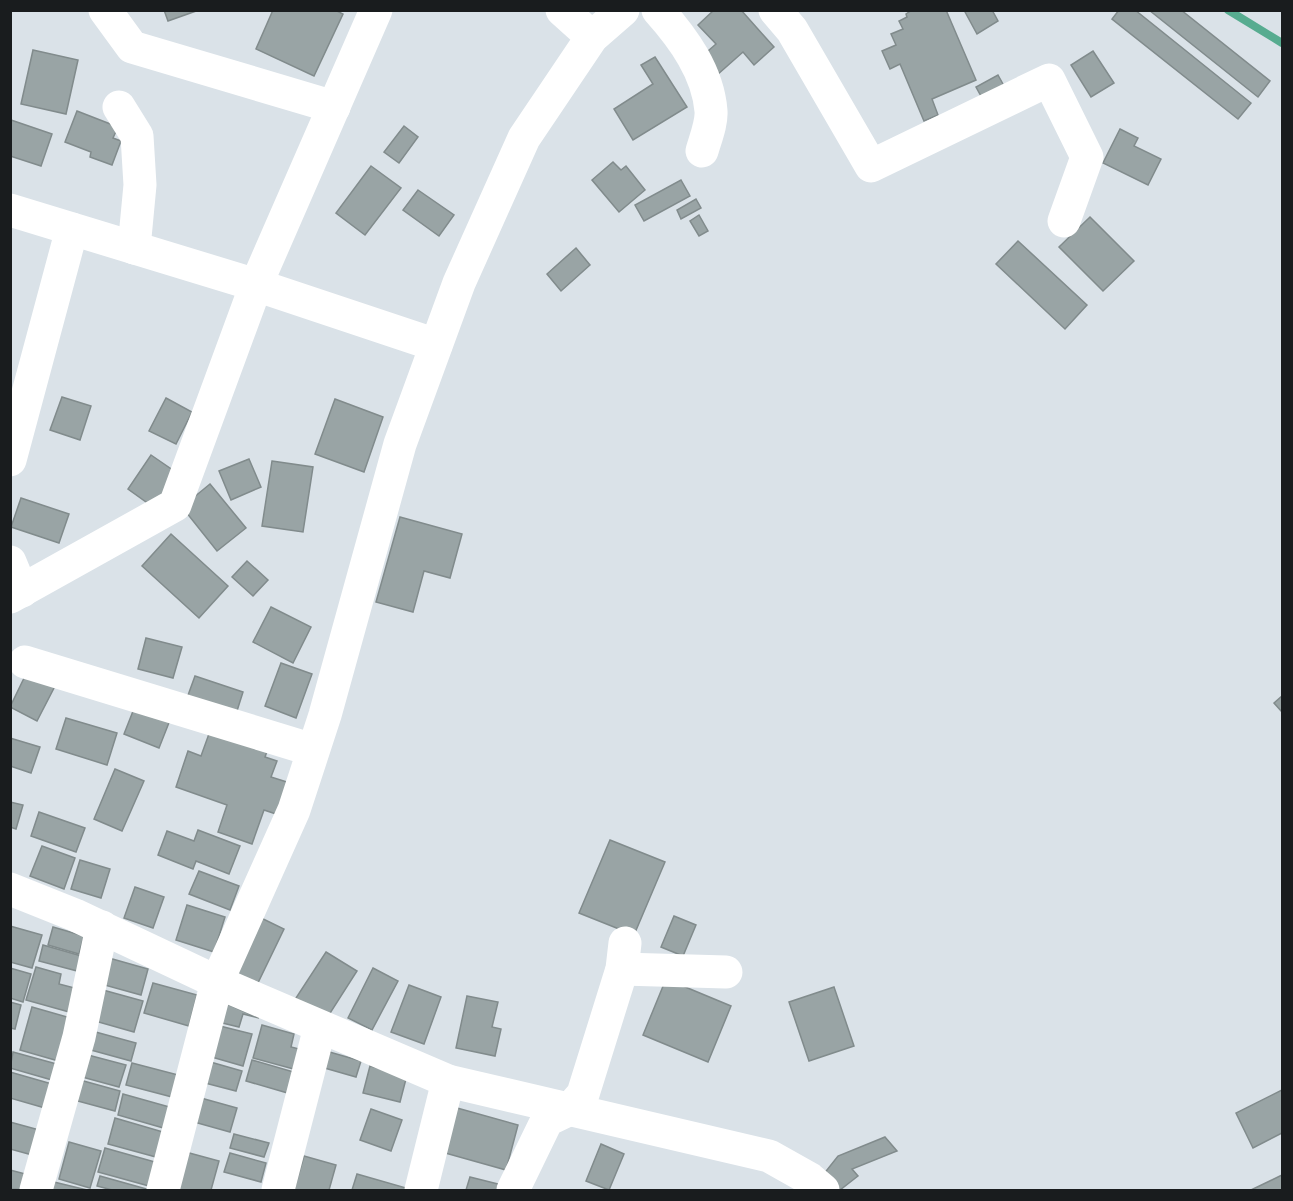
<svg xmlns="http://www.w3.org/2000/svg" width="1293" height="1201" viewBox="0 0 1293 1201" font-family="'Nunito Sans',sans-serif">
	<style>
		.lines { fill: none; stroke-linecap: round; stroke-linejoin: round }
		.stream { stroke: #57ac90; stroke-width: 8 }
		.building { fill: #99a4a5; stroke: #818b8c; stroke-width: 1.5 }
		.minor { stroke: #fff; stroke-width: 33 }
	</style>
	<rect width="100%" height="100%" fill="#dae2e8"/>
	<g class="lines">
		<polyline class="stream" points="1228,10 1282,43"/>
	</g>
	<g class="building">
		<polygon points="164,10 199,10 168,21"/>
		<polygon points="273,10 335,10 343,14 314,76 256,49"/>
		<polygon points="714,10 741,10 774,47 754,65 743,52 717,75 701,57 716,44 698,25"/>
		<polygon points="912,10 946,10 976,80 932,99 938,115 924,121 900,64 890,69 882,51 896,45 891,34 903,29 899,21 907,17 906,14"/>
		<polygon points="964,10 992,10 998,21 977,34"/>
		<polygon points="1119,10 1135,10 1251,103 1238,119 1112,19"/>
		<polygon points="1149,10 1181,10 1270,81 1258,97"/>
		<polygon points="33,50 78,60 66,114 21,104"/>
		<polygon points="1093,51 1114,83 1091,97 1071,65"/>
		<polygon points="655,57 687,107 633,140 614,109 653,84 641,65"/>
		<polygon points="998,75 1009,95 987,107 976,87"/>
		<polygon points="77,111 118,127 113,138 121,141 112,165 90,157 91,152 65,142"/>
		<polygon points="11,120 52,134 41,166 10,156"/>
		<polygon points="404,126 418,137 399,163 384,152"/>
		<polygon points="1120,129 1138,138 1134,146 1161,159 1148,185 1103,163"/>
		<polygon points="613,162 621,170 626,166 645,190 619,212 592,180"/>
		<polygon points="371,166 401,188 365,235 336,213"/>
		<polygon points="681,180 690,196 644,221 635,205"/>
		<polygon points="418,190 454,215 439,236 403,210"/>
		<polygon points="696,199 701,208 681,219 677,210"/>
		<polygon points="699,215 708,231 699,236 690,221"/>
		<polygon points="1090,217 1134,261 1103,291 1059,247"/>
		<polygon points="1018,241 1087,305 1065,329 996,264"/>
		<polygon points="576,248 590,265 561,291 547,274"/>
		<polygon points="62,397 91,406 80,440 50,430"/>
		<polygon points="166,398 192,412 176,444 149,431"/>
		<polygon points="335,399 383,417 364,472 315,454"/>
		<polygon points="151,455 177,473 153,507 128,489"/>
		<polygon points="249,459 261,487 231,500 219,471"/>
		<polygon points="272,461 313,467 303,532 262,526"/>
		<polygon points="210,484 246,528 217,551 182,507"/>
		<polygon points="21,498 69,514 59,543 11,527"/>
		<polygon points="400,517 462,534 450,578 424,571 413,612 376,602"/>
		<polygon points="171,534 228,586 199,618 142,566"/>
		<polygon points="247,561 268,580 253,596 232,577"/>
		<polygon points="271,607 311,627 293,663 253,642"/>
		<polygon points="146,638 182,647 173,678 138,669"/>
		<polygon points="281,663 312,674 296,718 265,706"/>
		<polygon points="27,672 55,686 37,721 10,707"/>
		<polygon points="195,676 243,692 236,714 187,698"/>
		<polygon points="1282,696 1282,712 1274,703"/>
		<polygon points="137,701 172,715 159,748 124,734"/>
		<polygon points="66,718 117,733 107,765 56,749"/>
		<polygon points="210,731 270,743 265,757 277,761 271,777 290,783 279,815 264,810 252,844 218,832 227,805 176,787 188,751 201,756"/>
		<polygon points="10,738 40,747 31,773 10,766"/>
		<polygon points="115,769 144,781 122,831 94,819"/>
		<polygon points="10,802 23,805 16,829 10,827"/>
		<polygon points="39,812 85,828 76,852 31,836"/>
		<polygon points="198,830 240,846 229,874 196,861 193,869 158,855 167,831 194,841"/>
		<polygon points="610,840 665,862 634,935 579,913"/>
		<polygon points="42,846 75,858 64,889 30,876"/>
		<polygon points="80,860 110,869 101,898 71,889"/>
		<polygon points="199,871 239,886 230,910 189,894"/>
		<polygon points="135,887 164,897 153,928 124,918"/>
		<polygon points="187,905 225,917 214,952 176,940"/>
		<polygon points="255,915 284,929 255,989 226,974"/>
		<polygon points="674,916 696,925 683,956 661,947"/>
		<polygon points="10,926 42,935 32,968 10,962"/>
		<polygon points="53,927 84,936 79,954 48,945"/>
		<polygon points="43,945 85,957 81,972 39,961"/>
		<polygon points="326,952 357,971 325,1021 294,1001"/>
		<polygon points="109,958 148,969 141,995 101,984"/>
		<polygon points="36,967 61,974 59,984 86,991 80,1015 26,1000"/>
		<polygon points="10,968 31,974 23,1002 10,998"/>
		<polygon points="373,968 398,981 372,1030 348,1018"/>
		<polygon points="666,979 731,1006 708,1062 643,1035"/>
		<polygon points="153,983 197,995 189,1026 144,1013"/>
		<polygon points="409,985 441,997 424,1044 391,1032"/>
		<polygon points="834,987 854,1046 809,1061 789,1002"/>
		<polygon points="103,990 143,1001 134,1032 95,1021"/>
		<polygon points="467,996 498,1002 492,1027 501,1029 495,1056 456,1048"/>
		<polygon points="10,1002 21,1005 15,1029 10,1028"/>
		<polygon points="223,1002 259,1018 243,1014 239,1027 218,1022"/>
		<polygon points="32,1007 74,1019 62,1062 20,1050"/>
		<polygon points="216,1025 252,1034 243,1066 208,1056"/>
		<polygon points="262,1025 294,1034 291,1047 307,1051 301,1071 253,1058"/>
		<polygon points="92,1031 136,1043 131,1061 87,1049"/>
		<polygon points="319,1049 361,1061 356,1077 314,1065"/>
		<polygon points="13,1052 64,1066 59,1082 10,1068"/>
		<polygon points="88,1055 126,1065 119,1087 82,1077"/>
		<polygon points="252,1060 297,1073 291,1094 246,1081"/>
		<polygon points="207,1061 242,1071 236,1091 201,1082"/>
		<polygon points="132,1063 182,1076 176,1098 126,1085"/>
		<polygon points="370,1066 407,1075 400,1102 363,1093"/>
		<polygon points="10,1072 59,1086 52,1110 10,1098"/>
		<polygon points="80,1080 120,1091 115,1111 74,1100"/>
		<polygon points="1282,1090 1282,1133 1253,1148 1236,1113"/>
		<polygon points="123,1094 173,1108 167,1129 118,1115"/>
		<polygon points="201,1098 237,1108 230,1132 194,1122"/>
		<polygon points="450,1106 518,1125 506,1170 438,1151"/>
		<polygon points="371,1109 402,1120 391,1151 360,1140"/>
		<polygon points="115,1118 163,1132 156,1157 108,1144"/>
		<polygon points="10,1122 43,1131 36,1156 10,1149"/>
		<polygon points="234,1134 269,1143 264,1157 230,1148"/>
		<polygon points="885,1137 897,1151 852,1169 858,1176 840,1190 835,1190 823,1175 838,1156"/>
		<polygon points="69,1142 101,1151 90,1188 59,1179"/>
		<polygon points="601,1144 624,1154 609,1190 586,1181"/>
		<polygon points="105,1148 155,1162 149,1186 98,1172"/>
		<polygon points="182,1151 219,1161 211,1190 179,1190"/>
		<polygon points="230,1153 266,1163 261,1182 224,1172"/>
		<polygon points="304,1156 336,1165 329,1190 294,1190"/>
		<polygon points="10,1170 33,1176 29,1190 10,1189"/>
		<polygon points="357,1174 406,1188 406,1190 352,1190"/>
		<polygon points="1282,1175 1282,1190 1251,1190"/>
		<polygon points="100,1176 150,1190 112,1190 97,1186"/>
		<polygon points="470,1177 506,1186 504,1190 466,1190"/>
		<polygon points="54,1182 87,1190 52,1190"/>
	</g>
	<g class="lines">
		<g class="minor">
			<polyline points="105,10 132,47 334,107"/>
			<polyline points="562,10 592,37"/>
			<path d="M658,10c25,28 50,62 53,101 1,12 -6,29 -9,40"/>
			<polyline points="775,10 792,30 871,166 1049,80 1087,157 1064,221"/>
			<polyline points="119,107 137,136 140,185 134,248"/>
			<polyline points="10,210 256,285 436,345"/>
			<polyline points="10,460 72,229"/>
			<polyline points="10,562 22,591"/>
			<polyline points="10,597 175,505 256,285 376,10"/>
			<polyline points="25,662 313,750"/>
			<polyline points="10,889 75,915 217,982 448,1081 769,1156 810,1179 823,1190"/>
			<polyline points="622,969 726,972"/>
			<polyline points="36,1190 79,1037 102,927"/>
			<polyline points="163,1190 217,982 294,810 325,715 400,444 459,283 524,138 592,37 623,10"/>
			<polyline points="278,1190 320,1027"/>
			<polyline points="421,1190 448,1081"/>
			<polyline points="513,1190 547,1120 570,1109 583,1094 622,969 625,943"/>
		</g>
	</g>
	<rect width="1293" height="1201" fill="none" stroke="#191c1e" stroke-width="24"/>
</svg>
